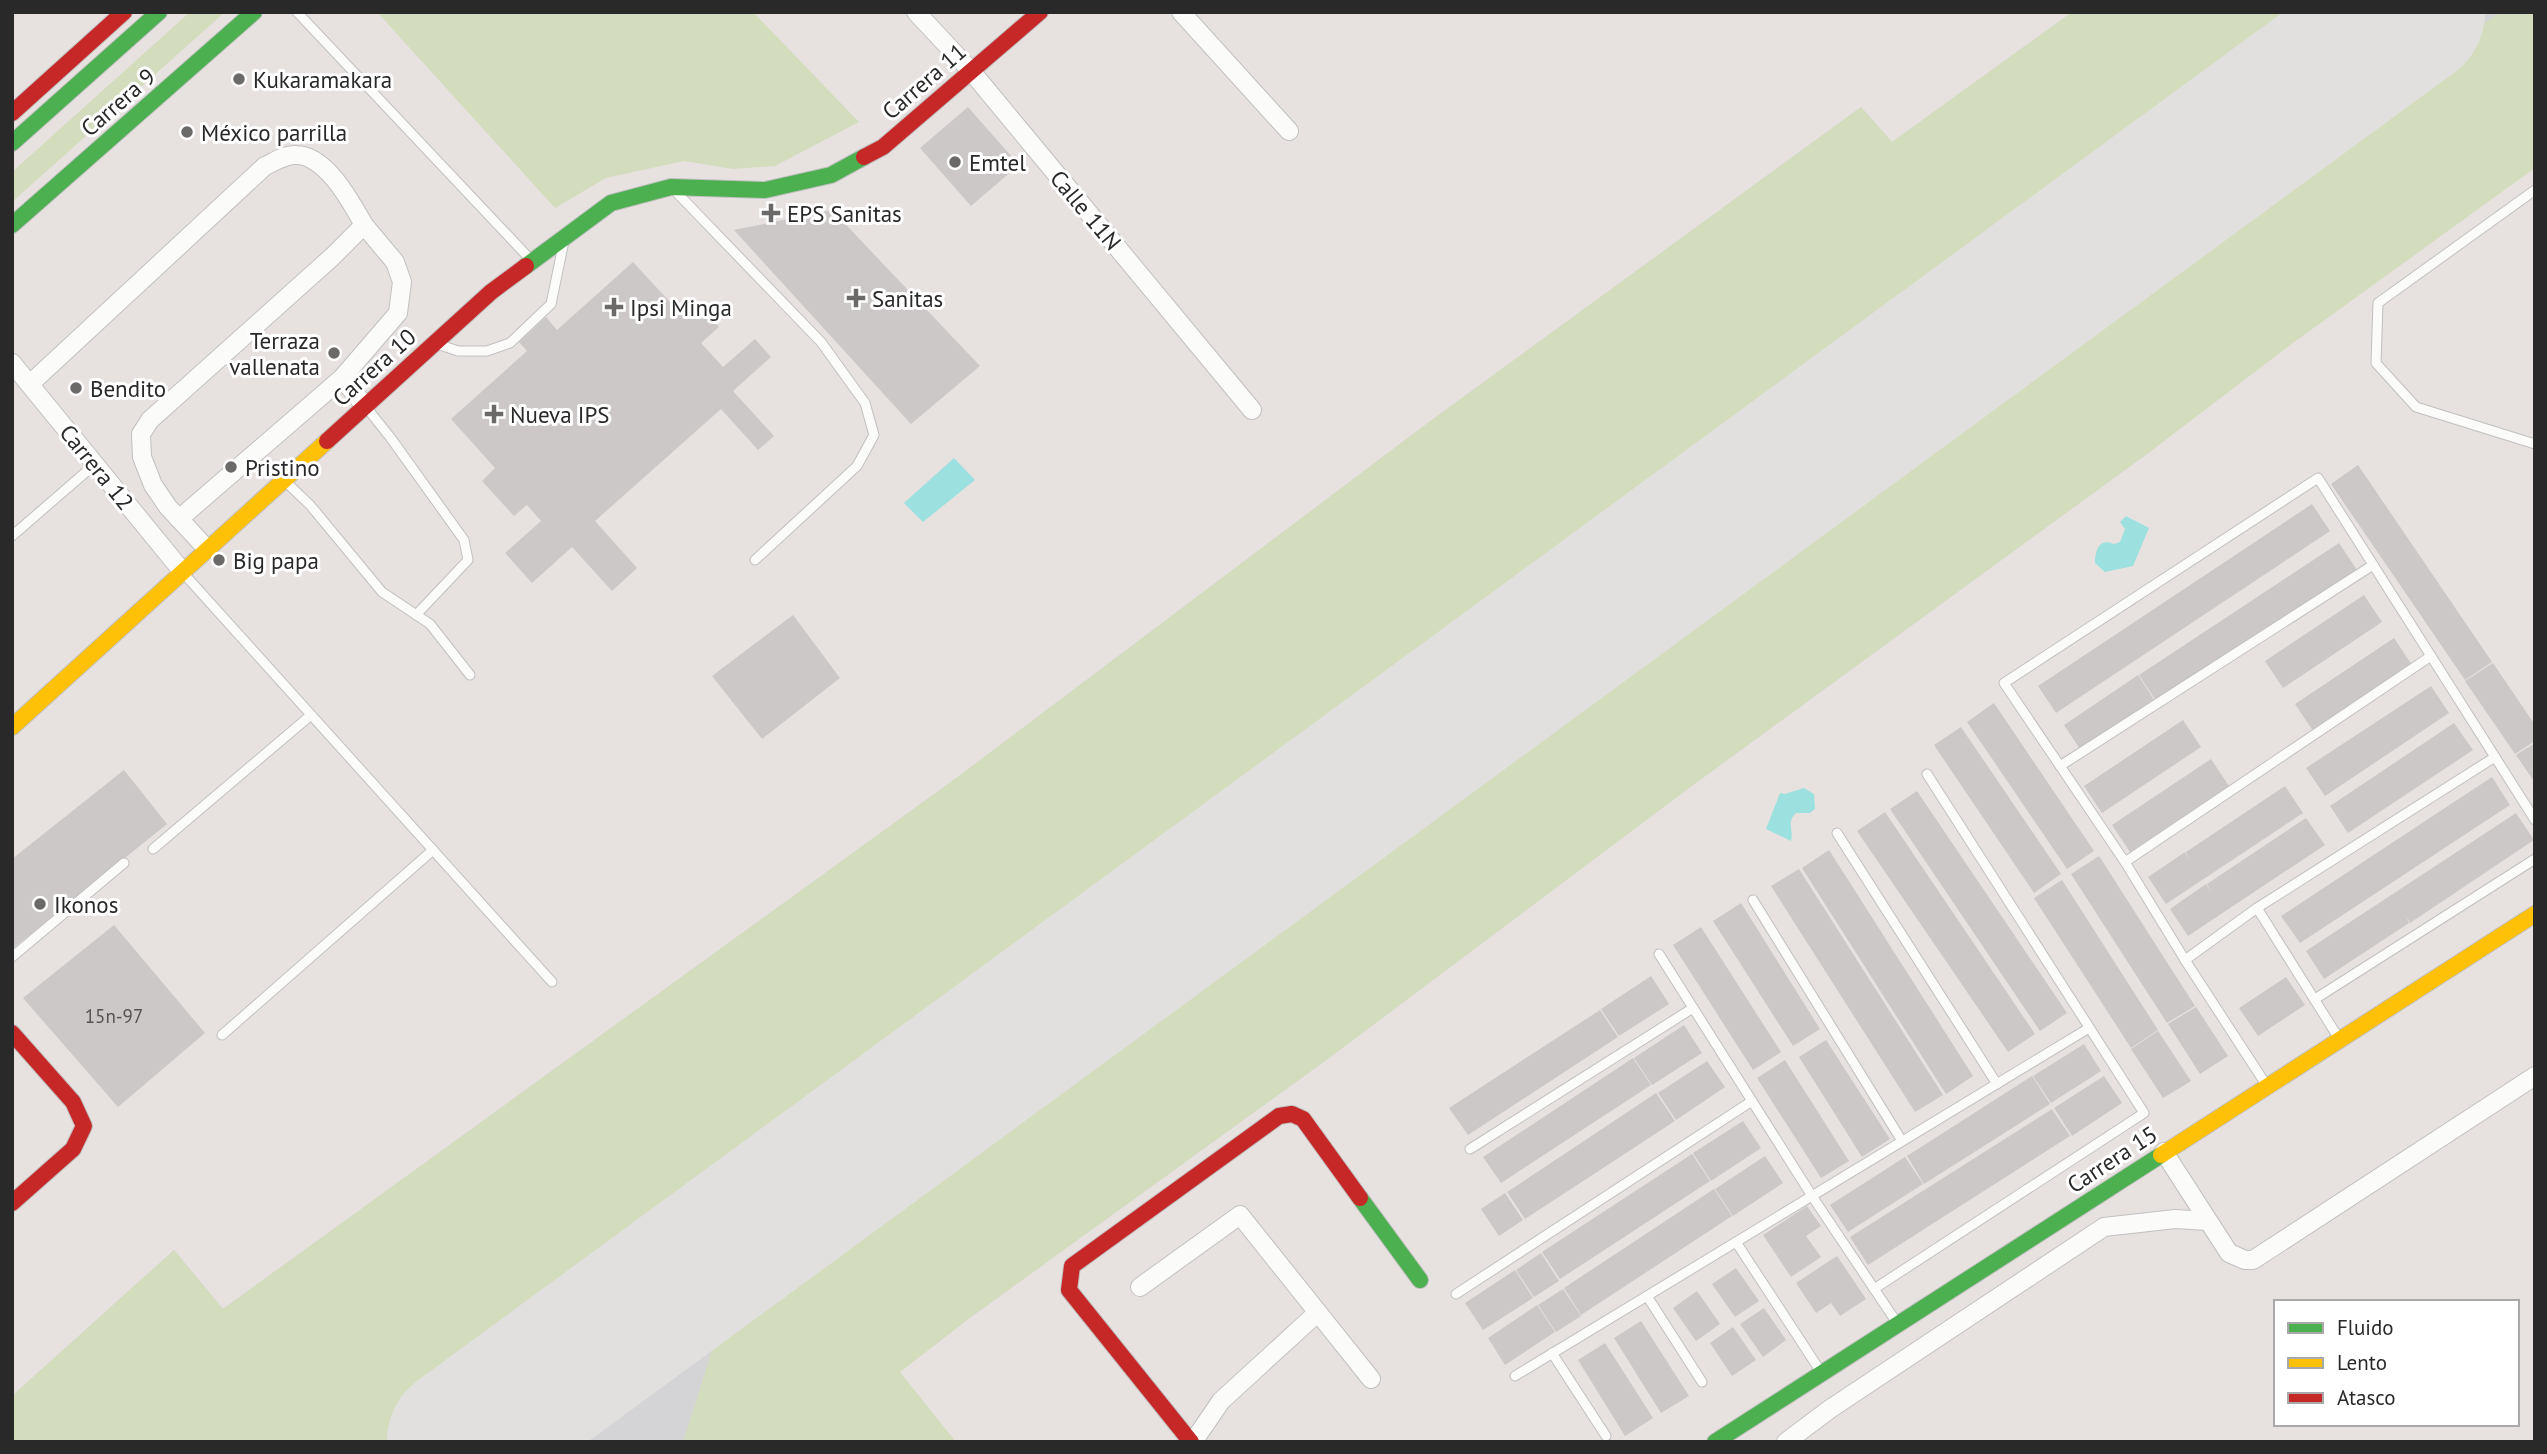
<svg xmlns="http://www.w3.org/2000/svg" width="2547" height="1454" viewBox="0 0 2547 1454" font-family="'PT Sans',sans-serif">
	<style>
		.airport { fill: #d4d4d6 }
		.green { fill: #d3ddbd }
		.water { fill: #9ce0df }
		.lines { fill: none; stroke-linecap: round; stroke-linejoin: round }
		.runway { stroke: #e2e0df; stroke-width: 150 }
		.building { fill: #ccc8c7 }
		.lane-casing { stroke: #c1c0c0; stroke-width: 11 }
		.street-casing { stroke: #c1c0c0; stroke-width: 20 }
		.fast-casing { stroke: #c1c0c0; stroke-width: 18 }
		.slow-casing { stroke: #c1c0c0; stroke-width: 18 }
		.jam-casing { stroke: #c1c0c0; stroke-width: 18 }
		.lane { stroke: #fbfbfa; stroke-width: 9 }
		.street { stroke: #fbfbfa; stroke-width: 18 }
		.fast { stroke: #4caf50; stroke-width: 16 }
		.slow { stroke: #ffc107; stroke-width: 16 }
		.jam { stroke: #c62828; stroke-width: 16 }
		.poi-dot { fill: #6c6a69; stroke: #fff; stroke-width: 2.5 }
		.labels { text-anchor: middle; dominant-baseline: central; stroke-width: 6; stroke-linejoin: round; paint-order: stroke }
		.number-label { font-size: 19px; fill: #545252 }
		.poi-label { font-size: 23px; fill: #292929; stroke: #fff; text-anchor: start }
		.street-label { font-size: 23px; fill: #292929; stroke: #fff }
	</style>
	<rect width="100%" height="100%" fill="#e7e2e0"/>
	<polygon class="airport" points="2072,12 2535,12 2291,341 2151,451 1693,785 1325,1061 971,1317 809,1442 12,1442 12,1396 174,1250 223,1309 959,776 1429,422 1861,107 1892,142"/>
	<g class="green">
		<polygon points="190,12 225,12 12,202 12,172"/>
		<polygon points="377,12 753,12 859,122 775,166 733,169 684,161 606,178 555,208"/>
		<polygon points="2072,12 2288,12 415,1401 445,1442 12,1442 12,1396 174,1250 223,1309 959,776 1429,422 1861,107 1892,142"/>
		<polygon points="2500,12 2535,12 2535,168 2293,343 2151,451 1693,785 1325,1061 971,1317 900,1372 956,1442 683,1442 722,1319"/>
	</g>
	<g class="water">
		<polygon points="954,458 975,480 923,522 904,503"/>
		<path d="M2126,516l23,12 -16,38 -28,6 -10,-9c0,-12 4,-26 19,-19l6,-2 5,-13 -5,-7z"/>
		<path d="M1804,788l10,6 1,15 -5,4h-14c-10,10 -2,16 -5,28l-25,-12 14,-36 5,1z"/>
	</g>
	<g class="lines">
		<polyline class="runway" points="462,1441 2410,12"/>
	</g>
	<g class="building">
		<polygon points="968,107 1019,165 971,206 920,148"/>
		<polygon points="832,210 980,366 911,424 734,230"/>
		<polygon points="633,262 681,314 695,301 719,327 701,343 723,367 755,339 771,357 733,391 774,436 758,450 721,409 595,521 637,568 612,591 572,547 532,583 505,553 541,521 527,505 514,516 482,481 495,468 451,419 527,351 519,342 546,317 557,330"/>
		<polygon points="2358,465 2492,662 2465,680 2331,484"/>
		<polygon points="2312,504 2330,531 2056,713 2038,686"/>
		<polygon points="2339,543 2357,570 2157,702 2139,675"/>
		<polygon points="2364,595 2382,622 2283,688 2265,661"/>
		<polygon points="793,615 840,678 762,739 712,676"/>
		<polygon points="2394,638 2412,665 2313,731 2295,704"/>
		<polygon points="2493,663 2535,725 2535,741 2515,754 2465,681"/>
		<polygon points="2138,675 2156,703 2082,752 2064,725"/>
		<polygon points="2431,686 2449,713 2325,796 2306,768"/>
		<polygon points="1994,703 2094,851 2067,869 1967,722"/>
		<polygon points="2183,720 2201,747 2102,813 2084,786"/>
		<polygon points="2454,723 2473,750 2348,833 2330,806"/>
		<polygon points="1961,727 2061,874 2034,893 1934,745"/>
		<polygon points="2535,743 2535,783 2516,755"/>
		<polygon points="2211,759 2229,786 2130,852 2112,825"/>
		<polygon points="124,770 167,824 12,949 12,859"/>
		<polygon points="2492,777 2510,805 2300,943 2281,916"/>
		<polygon points="2285,786 2303,813 2166,904 2148,877 2185,852 2190,861 2186,852"/>
		<polygon points="1917,791 2067,1013 2040,1031 1890,809"/>
		<polygon points="1885,812 2035,1034 2008,1052 1857,831"/>
		<polygon points="2516,813 2534,840 2410,923 2405,915 2409,923 2324,979 2306,951"/>
		<polygon points="2306,818 2325,845 2188,936 2170,909 2206,884 2212,893 2207,884"/>
		<polygon points="1829,850 1973,1076 1946,1094 1802,868"/>
		<polygon points="2099,856 2195,1006 2167,1023 2071,874"/>
		<polygon points="1799,869 1943,1095 1915,1112 1771,886"/>
		<polygon points="2062,880 2158,1030 2131,1048 2034,898"/>
		<polygon points="1741,903 1820,1029 1793,1046 1713,921"/>
		<polygon points="114,925 205,1033 118,1107 23,998"/>
		<polygon points="1701,927 1781,1052 1753,1070 1673,945"/>
		<polygon points="1651,976 1669,1004 1619,1036 1601,1009"/>
		<polygon points="2286,977 2305,1005 2258,1036 2239,1008"/>
		<polygon points="2196,1007 2228,1056 2200,1074 2168,1024"/>
		<polygon points="1600,1010 1618,1037 1468,1135 1449,1108"/>
		<polygon points="1684,1025 1702,1053 1652,1085 1634,1058"/>
		<polygon points="2158,1031 2191,1081 2163,1098 2131,1049"/>
		<polygon points="1826,1040 1890,1139 1862,1157 1799,1057"/>
		<polygon points="2084,1044 2101,1071 2051,1103 2033,1076"/>
		<polygon points="1633,1058 1651,1085 1501,1183 1483,1157"/>
		<polygon points="1785,1060 1849,1161 1821,1178 1757,1078"/>
		<polygon points="1707,1061 1725,1087 1676,1120 1658,1093"/>
		<polygon points="2032,1076 2050,1104 1924,1184 1907,1156"/>
		<polygon points="2104,1076 2122,1103 2072,1136 2054,1108"/>
		<polygon points="1656,1093 1675,1121 1525,1219 1507,1192"/>
		<polygon points="2052,1109 2070,1136 1868,1265 1850,1237"/>
		<polygon points="1743,1121 1761,1148 1711,1181 1693,1153"/>
		<polygon points="1692,1154 1710,1181 1560,1279 1542,1252"/>
		<polygon points="1765,1156 1783,1183 1733,1216 1715,1189"/>
		<polygon points="1905,1157 1923,1184 1848,1232 1830,1205"/>
		<polygon points="1714,1189 1732,1216 1581,1315 1564,1288"/>
		<polygon points="1505,1193 1523,1220 1499,1236 1481,1209"/>
		<polygon points="1807,1206 1821,1226 1806,1236 1821,1257 1791,1277 1763,1235"/>
		<polygon points="1541,1253 1559,1281 1534,1297 1516,1270"/>
		<polygon points="1837,1256 1866,1299 1840,1316 1831,1303 1816,1313 1796,1283"/>
		<polygon points="1736,1268 1759,1301 1735,1317 1712,1284"/>
		<polygon points="1515,1270 1533,1298 1483,1330 1465,1303"/>
		<polygon points="1563,1289 1581,1316 1556,1332 1538,1305"/>
		<polygon points="1697,1291 1720,1324 1696,1341 1673,1308"/>
		<polygon points="1537,1305 1555,1332 1505,1365 1488,1338"/>
		<polygon points="1764,1308 1786,1340 1763,1357 1740,1324"/>
		<polygon points="1641,1321 1689,1396 1661,1413 1614,1338"/>
		<polygon points="1733,1327 1756,1360 1732,1376 1710,1343"/>
		<polygon points="1605,1343 1653,1418 1625,1436 1578,1360"/>
	</g>
	<g class="lines">
		<g class="lane-casing">
			<g id="lane">
				<polyline points="297,12 531,260"/>
				<polyline points="2535,190 2378,303 2376,363 2416,407 2535,444"/>
				<polyline points="677,193 821,342 865,403 874,435 857,466 755,560"/>
				<polyline points="440,345 458,351 487,351 510,343 551,304 563,246"/>
				<polyline points="366,407 390,437 464,540 468,560 416,615"/>
				<polyline points="287,483 310,505 382,592 430,624 470,675"/>
				<polyline points="12,536 94,465"/>
				<polyline points="185,575 552,982"/>
				<polyline points="2060,766 2373,565"/>
				<polyline points="1837,833 1997,1084"/>
				<polyline points="153,849 311,715"/>
				<polyline points="2125,862 2431,656"/>
				<polyline points="1753,900 1902,1141"/>
				<polyline points="2257,908 2338,1037"/>
				<polyline points="1659,954 1812,1196 1897,1323"/>
				<polyline points="12,957 124,863"/>
				<polyline points="2185,960 2257,908 2495,757"/>
				<polyline points="2315,999 2535,859"/>
				<polyline points="222,1035 433,850"/>
				<polyline points="2265,1083 2185,960 2125,862 2004,683 2318,478 2535,820"/>
				<polyline points="1470,1149 1693,1008"/>
				<polyline points="1736,1242 1821,1372"/>
				<polyline points="1874,1289 2144,1113 1927,774"/>
				<polyline points="1456,1294 1752,1101"/>
				<polyline points="1647,1296 1702,1382"/>
				<polyline points="1552,1353 1606,1436"/>
				<polyline points="1515,1376 2089,1028"/>
			</g>
		</g>
		<g class="street-casing">
			<g id="street">
				<polyline points="916,12 971,71 1252,410"/>
				<polyline points="1181,12 1289,131"/>
				<polyline points="12,363 182,571"/>
				<polyline points="342,378 398,313 402,282 395,262 364,225"/>
				<path d="M31,383l234,-217c9,-4 21,-12 31,-11 30,0 55,47 68,70l-32,32 -182,163 -9,14 1,23 11,28 15,22 39,42"/>
				<polyline points="179,519 342,378 365,406"/>
				<polyline points="2164,1152 2229,1253 2245,1260 2253,1260 2535,1076"/>
				<polyline points="1140,1287 1240,1215 1371,1379"/>
				<polyline points="1193,1442 1221,1401 1316,1314"/>
				<polyline points="1786,1442 1830,1409 2104,1227 2175,1219 2208,1221"/>
			</g>
		</g>
		<g class="fast-casing">
			<g id="fast">
				<polyline points="12,143 159,12"/>
				<polyline points="12,225 254,12"/>
				<polyline points="526,266 611,203 671,187 765,190 831,175 864,157"/>
				<polyline points="1360,1198 1420,1280"/>
				<polyline points="1715,1442 2161,1155"/>
			</g>
		</g>
		<g class="slow-casing">
			<g id="slow">
				<polyline points="12,727 327,441"/>
				<polyline points="2161,1155 2535,914"/>
			</g>
		</g>
		<g class="jam-casing">
			<g id="jam">
				<polyline points="12,113 124,12"/>
				<polyline points="864,157 883,147 1040,12"/>
				<polyline points="327,441 491,292 526,266"/>
				<polyline points="12,1033 73,1102 84,1126 73,1149 12,1203"/>
				<polyline points="1191,1442 1069,1290 1072,1266 1279,1116 1292,1114 1303,1119 1360,1198"/>
			</g>
		</g>
		<use href="#lane" class="lane"/>
		<use href="#street" class="street"/>
		<use href="#fast" class="fast"/>
		<use href="#slow" class="slow"/>
		<use href="#jam" class="jam"/>
	</g>
	<g class="poi-dot">
		<circle cx="239" cy="79" r="7"/>
		<circle cx="187" cy="132" r="7"/>
		<circle cx="955" cy="162" r="7"/>
		<path d="M767.5 202.5h7v7h7v7h-7v7h-7v-7h-7v-7h7z"/>
		<path d="M852.5 287.5h7v7h7v7h-7v7h-7v-7h-7v-7h7z"/>
		<path d="M610.5 296.5h7v7h7v7h-7v7h-7v-7h-7v-7h7z"/>
		<circle cx="334" cy="353" r="7"/>
		<circle cx="76" cy="388" r="7"/>
		<path d="M490.5 403.5h7v7h7v7h-7v7h-7v-7h-7v-7h7z"/>
		<circle cx="231" cy="467" r="7"/>
		<circle cx="219" cy="560" r="7"/>
		<circle cx="40" cy="904" r="7"/>
	</g>
	<g class="labels">
		<g class="number-label">
			<text x="114" y="1016">15n-97</text>
		</g>
		<g class="poi-label">
			<text x="253" y="79">Kukaramakara</text>
			<text x="201" y="132">México parrilla</text>
			<text x="969" y="162">Emtel</text>
			<text x="787" y="213">EPS Sanitas</text>
			<text x="872" y="298">Sanitas</text>
			<text x="630" y="307">Ipsi Minga</text>
			<text x="320" y="340" text-anchor="end">Terraza<tspan x="320" dy="26">vallenata</tspan></text>
			<text x="90" y="388">Bendito</text>
			<text x="510" y="414">Nueva IPS</text>
			<text x="245" y="467">Pristino</text>
			<text x="233" y="560">Big papa</text>
			<text x="54" y="904">Ikonos</text>
		</g>
		<g class="street-label">
			<text transform="translate(924 81) rotate(-41)">Carrera 11</text>
			<text transform="translate(118 102) rotate(-41)">Carrera 9</text>
			<text transform="translate(1086 210) rotate(50)">Calle 11N</text>
			<text transform="translate(374 367) rotate(-42)">Carrera 10</text>
			<text transform="translate(97 467) rotate(51)">Carrera 12</text>
			<text transform="translate(2112 1159) rotate(-33)">Carrera 15</text>
		</g>
	</g>
	<rect width="2547" height="1454" fill="none" stroke="#292929" stroke-width="28"/>
	<rect x="2274" y="1300" width="245" height="126" fill="#ffffff" stroke="#a9a9a9" stroke-width="2"/>
	<rect x="2288" y="1323" width="35" height="10" fill="#4caf50" stroke="#a9a9a9" stroke-width="2"/>
	<text x="2337" y="1335" font-size="21" fill="#292929">Fluido</text>
	<rect x="2288" y="1358" width="35" height="10" fill="#ffc107" stroke="#a9a9a9" stroke-width="2"/>
	<text x="2337" y="1370" font-size="21" fill="#292929">Lento</text>
	<rect x="2288" y="1393" width="35" height="10" fill="#c62828" stroke="#a9a9a9" stroke-width="2"/>
	<text x="2337" y="1405" font-size="21" fill="#292929">Atasco</text>
</svg>
